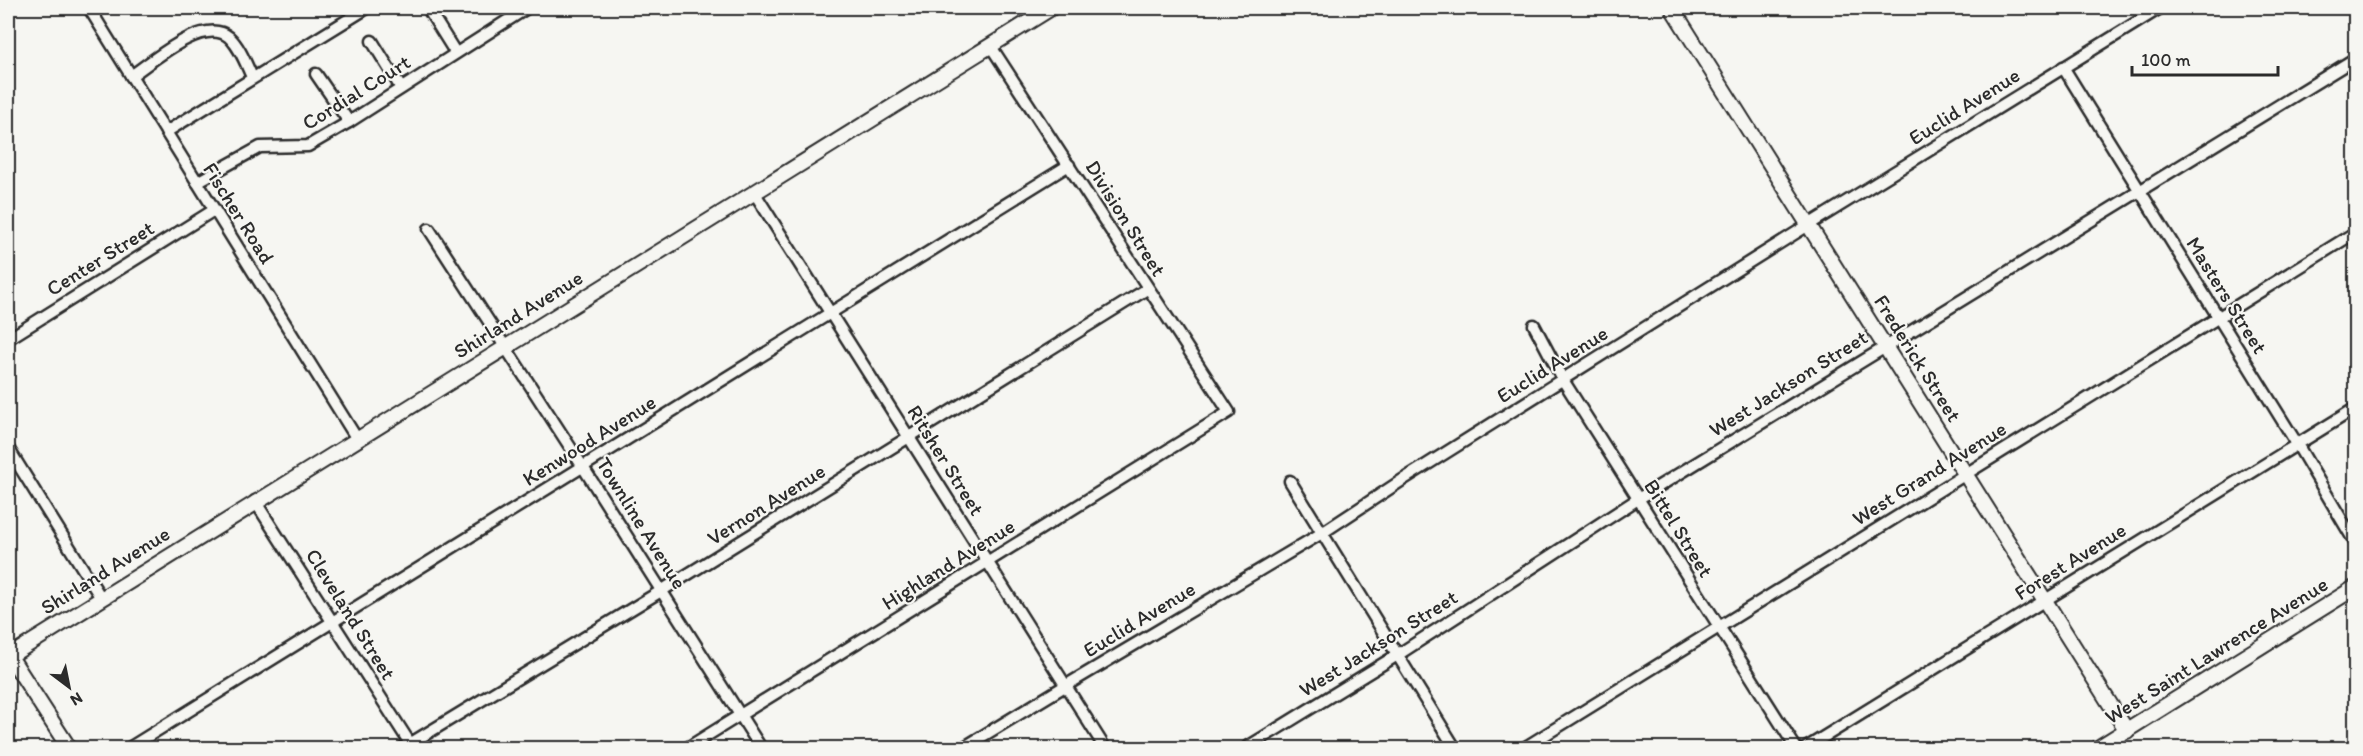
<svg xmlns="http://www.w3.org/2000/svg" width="2363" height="756" viewBox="0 0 2363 756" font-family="Itim,sans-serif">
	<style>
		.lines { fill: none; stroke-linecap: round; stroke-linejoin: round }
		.minor-casing { stroke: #2b2b2b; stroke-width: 15 }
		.tertiary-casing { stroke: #2b2b2b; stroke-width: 18 }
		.minor { stroke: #f6f6f2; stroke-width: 10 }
		.tertiary { stroke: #f6f6f2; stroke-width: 14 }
		.labels { text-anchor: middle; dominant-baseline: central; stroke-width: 4.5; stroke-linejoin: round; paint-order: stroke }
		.street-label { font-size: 21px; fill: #2b2b2b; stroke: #f6f6f2 }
	</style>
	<rect width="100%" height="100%" fill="#f6f6f2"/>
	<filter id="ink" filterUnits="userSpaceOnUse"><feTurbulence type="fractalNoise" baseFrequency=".0167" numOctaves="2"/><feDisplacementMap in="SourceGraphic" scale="12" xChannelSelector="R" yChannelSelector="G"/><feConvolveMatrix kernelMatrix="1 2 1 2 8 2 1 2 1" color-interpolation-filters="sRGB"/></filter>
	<g filter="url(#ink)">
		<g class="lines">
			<g class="minor-casing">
				<g id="minor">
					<polyline points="89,8 357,439"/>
					<polyline points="430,12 455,52"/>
					<polyline points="372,41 401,88"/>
					<polyline points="2063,67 2297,444 2356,544"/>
					<polyline points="316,74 349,122"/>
					<path d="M131,76c22,-15 73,-60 98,-39 11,10 17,27 23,40"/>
					<polyline points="166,132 367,8"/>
					<polyline points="197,182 260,147 308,146 349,122 527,8"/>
					<polyline points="754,192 1105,748"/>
					<polyline points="429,229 583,467 761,748"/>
					<polyline points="1534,325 1563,380 1796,748"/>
					<polyline points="8,339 214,210"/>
					<polyline points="8,448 101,598"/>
					<polyline points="1290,481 1455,748"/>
					<polyline points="255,501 413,748"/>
					<polyline points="129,748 1069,165"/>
					<polyline points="403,748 661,591 1147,289"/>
					<polyline points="687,748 1229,412 990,45"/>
					<polyline points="963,748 1065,686 1322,533 1404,479 1810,224 2160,8"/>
					<polyline points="1246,748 1399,654 1638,499 2356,58"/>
					<polyline points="1524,748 2356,232"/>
					<polyline points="1806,748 2356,408"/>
				</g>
			</g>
			<g class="tertiary-casing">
				<g id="tertiary">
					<polyline points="1672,8 2127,731"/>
					<polyline points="9,655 69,748"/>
					<polyline points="8,657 1051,8"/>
					<polyline points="2098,748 2356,587"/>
				</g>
			</g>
			<use href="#minor" class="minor"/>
			<use href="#tertiary" class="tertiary"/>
		</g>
	</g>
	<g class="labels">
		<g class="street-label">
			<text transform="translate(356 92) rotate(-32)">Cordial Court</text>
			<text transform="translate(1964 106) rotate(-32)">Euclid Avenue</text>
			<text transform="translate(239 213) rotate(58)">Fischer Road</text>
			<text transform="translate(1126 218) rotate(58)">Division Street</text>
			<text transform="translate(100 258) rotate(-32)">Center Street</text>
			<text transform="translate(2227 295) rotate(58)">Masters Street</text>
			<text transform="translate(518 314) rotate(-32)">Shirland Avenue</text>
			<text transform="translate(1918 358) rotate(58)">Frederick Street</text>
			<text transform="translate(1552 364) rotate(-32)">Euclid Avenue</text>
			<text transform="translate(1788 383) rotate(-32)">West Jackson Street</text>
			<text transform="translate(589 440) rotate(-32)">Kenwood Avenue</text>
			<text transform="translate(946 460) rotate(58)">Ritsher Street</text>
			<text transform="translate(1929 473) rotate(-32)">West Grand Avenue</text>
			<text transform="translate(766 504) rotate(-32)">Vernon Avenue</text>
			<text transform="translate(642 523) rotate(58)">Townline Avenue</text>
			<text transform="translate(1679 528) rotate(58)">Bittel Street</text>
			<text transform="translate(2070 561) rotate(-32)">Forest Avenue</text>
			<text transform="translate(948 564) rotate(-32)">Highland Avenue</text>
			<text transform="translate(105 570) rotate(-32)">Shirland Avenue</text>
			<text transform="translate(351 614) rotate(58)">Cleveland Street</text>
			<text transform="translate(1139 619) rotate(-31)">Euclid Avenue</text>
			<text transform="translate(1378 643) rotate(-32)">West Jackson Street</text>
			<text transform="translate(2216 650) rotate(-32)">West Saint Lawrence Avenue</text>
		</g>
	</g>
	<rect width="2363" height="756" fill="none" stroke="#f6f6f2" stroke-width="30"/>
	<rect x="15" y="15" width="2333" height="726" fill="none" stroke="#2b2b2b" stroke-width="2" filter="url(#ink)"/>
	<g transform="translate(69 687) rotate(148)" stroke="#f6f6f2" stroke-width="4.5" paint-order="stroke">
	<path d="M0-4.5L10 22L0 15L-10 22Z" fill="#2b2b2b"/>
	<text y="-9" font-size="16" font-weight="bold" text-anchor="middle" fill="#2b2b2b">N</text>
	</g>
	<path d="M2132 66v9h146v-9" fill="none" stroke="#2b2b2b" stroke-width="3"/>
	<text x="2141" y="66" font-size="18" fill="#2b2b2b" stroke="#f6f6f2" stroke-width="4.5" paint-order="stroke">100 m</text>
</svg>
